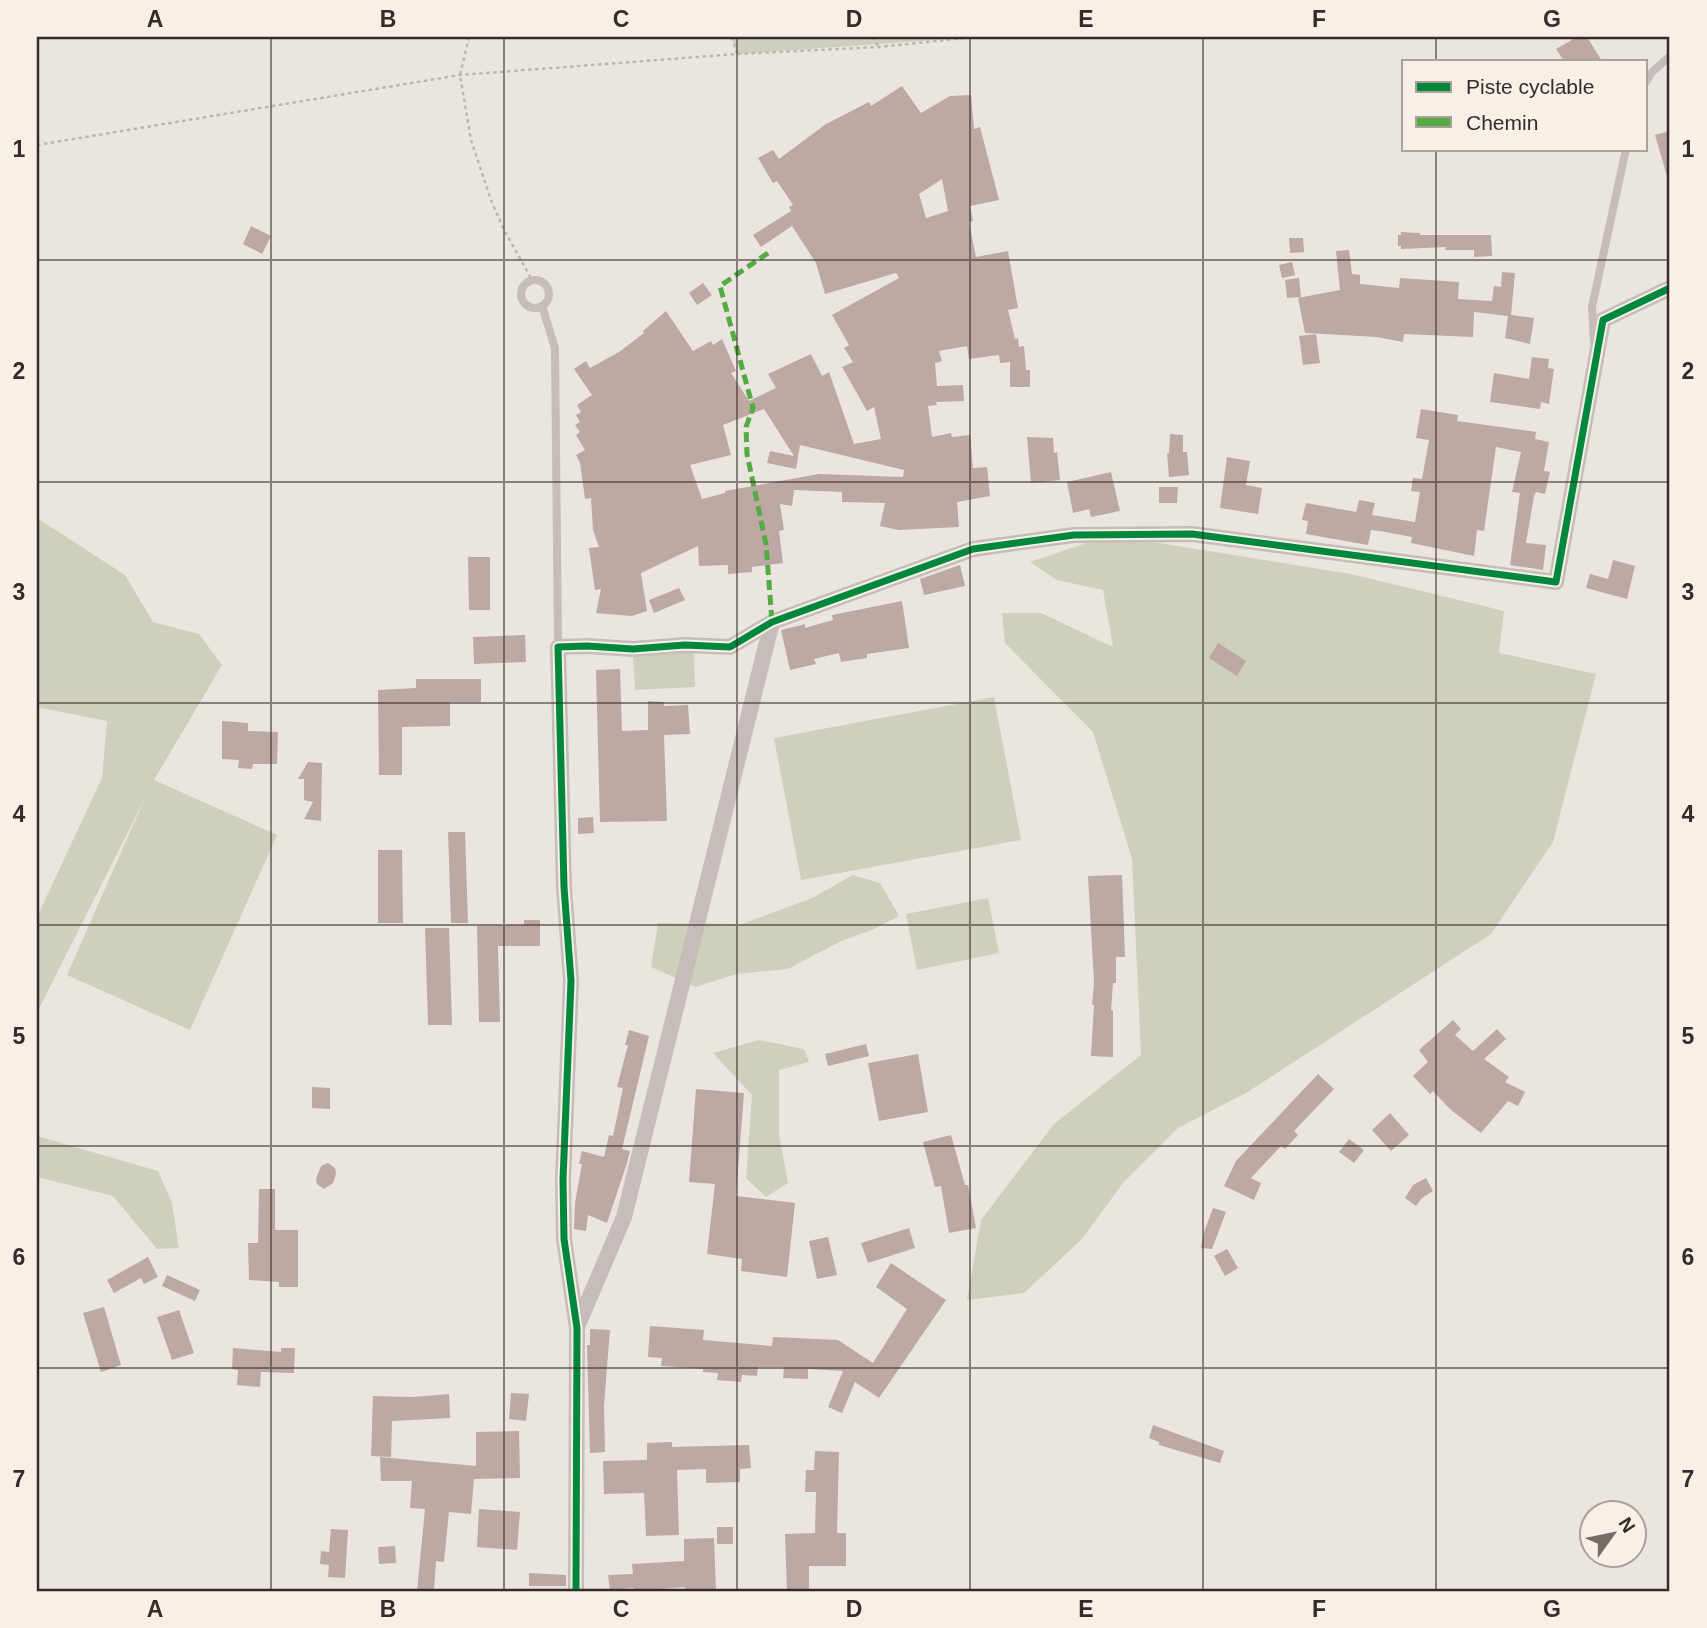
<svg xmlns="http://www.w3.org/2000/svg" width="1707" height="1628" viewBox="0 0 1707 1628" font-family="Arial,sans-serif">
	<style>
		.green { fill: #ced0bb }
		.building { fill: #bea8a3; fill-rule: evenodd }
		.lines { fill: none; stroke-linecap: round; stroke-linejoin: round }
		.path { stroke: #bdb5b1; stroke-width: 2.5; stroke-dasharray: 3.5 3.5; stroke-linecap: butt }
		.lane { stroke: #c4bdb9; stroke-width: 8 }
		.street { stroke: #c4bdb9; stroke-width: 16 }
		.quiet { stroke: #54ab44; stroke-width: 5; stroke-dasharray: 10 5; stroke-linecap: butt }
		.cycleway-casing { stroke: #f8efe7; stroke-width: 11 }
		.cycleway { stroke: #00873e; stroke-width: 7 }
		.grid { fill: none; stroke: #352b28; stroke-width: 2; stroke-opacity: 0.55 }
		.neatline { fill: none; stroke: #352b28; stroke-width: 2.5 }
		.grid-label { font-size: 23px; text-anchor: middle; font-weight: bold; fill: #352b28 }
	</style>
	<rect width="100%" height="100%" fill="#ebe5e0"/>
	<g class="green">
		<polygon points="732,37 964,37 965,38 737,54"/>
		<polygon points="37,518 125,575 153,622 199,634 222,665 154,780 277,835 190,1030 67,975 145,798 37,1013 37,917 102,778 107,721 41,708 37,704"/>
		<polygon points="1110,535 1351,574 1504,611 1499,653 1596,674 1553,842 1491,934 1246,1093 1178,1128 1123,1183 1082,1239 1024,1293 967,1300 981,1220 1054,1124 1141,1055 1132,859 1093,732 1005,643 1002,613 1041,613 1113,647 1103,590 1057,580 1030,562"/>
		<polygon points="694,652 695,687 635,690 633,654"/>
		<polygon points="994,697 1021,840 801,880 774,738"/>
		<polygon points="853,875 880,883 899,916 872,930 843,940 788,969 736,974 696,987 651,967 658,923 742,924 812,898"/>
		<polygon points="988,898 999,953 917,970 906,914"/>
		<polygon points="759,1040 804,1049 809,1062 779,1070 779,1134 788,1183 766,1197 746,1178 752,1095 713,1053"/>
		<polygon points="37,1136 158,1171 172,1203 179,1248 157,1249 113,1196 37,1177"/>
	</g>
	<g class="building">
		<polygon points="1577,37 1587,37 1602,61 1564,61 1556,49"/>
		<path d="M902,86l19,27 29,-17 21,-1 3,34 6,-2 19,73 -29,6 3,15 -4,1 7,35 32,-6 10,57 -10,2 7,29 3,-1 1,9 5,-1 2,24h4v17h-20v-25l-10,1 -1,-8 -30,4 -2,-13 -28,5 3,10 -7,2 2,23 26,-1 1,16 -28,1 1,3 -9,1 4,31 19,-4 1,4 18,-2 3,33 14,-1 3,29 -33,6 2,25 -60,3 -19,-4 5,-23 -43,-1v-10l-48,-2 -2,16 -12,-2 4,26 -5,1 4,32 -31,4v5l-24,2v-9l-29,1 -1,-20 -57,27 6,38 -15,5 -36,-3 5,-24 -6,1 -6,-42 10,-1 -6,-17 -2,-32 -6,1 -5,-36 -4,-8 9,-5 -9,-15 4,-3 -5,-7 5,-3 -4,-7 5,-3 -4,-7 15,-10 -18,-26 12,-8 4,7 29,-16 25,-19 -1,-2 23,-20 27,40 18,-10 2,4 9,-6 14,32 -5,2 18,28 27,-13 -8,-14 43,-20 11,22 7,-4 25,72 27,-5 -7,-32 -7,4 -25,-44 11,-5 -9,-14 5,-3 -17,-30 67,-37 -3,-5 -71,21 -9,-31 -24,-37 -31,21 -8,-12 38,-24 -2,-4 4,-2 -16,-24 -4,2 -15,-25 15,-8 6,9 47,-35 43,-22 2,4zM942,179l6,32 -22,7 -7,-24zM764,409l30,47 -24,-5 -3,12 29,6 4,-24 104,25 -1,7 -84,-3 -94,17v2l-23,6 -12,-34 41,-10 -8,-30z"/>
		<polygon points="1670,131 1670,175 1667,176 1655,135"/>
		<polygon points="251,226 271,236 262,254 243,244"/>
		<polygon points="1401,232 1420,233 1420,235 1491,235 1492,256 1474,257 1474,250 1445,250 1446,247 1401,249 1401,246 1398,246 1398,235 1401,235"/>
		<polygon points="1289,238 1303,238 1304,252 1290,253"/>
		<polygon points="1349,250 1352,274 1360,275 1360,284 1399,288 1400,278 1459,282 1458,299 1492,301 1494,286 1501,287 1502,272 1515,273 1511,315 1534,318 1530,344 1505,338 1508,316 1474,312 1473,337 1404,334 1403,342 1377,337 1305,333 1298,298 1340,290 1336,251"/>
		<polygon points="1292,262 1295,275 1282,278 1279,265"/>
		<polygon points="1299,278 1301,297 1287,298 1285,280"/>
		<polygon points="703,283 712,295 697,305 689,293"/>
		<polygon points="1316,334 1320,363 1303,365 1299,336"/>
		<polygon points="1532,357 1549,359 1548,368 1554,369 1549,404 1541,402 1540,409 1490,402 1494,373 1529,379"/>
		<polygon points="1421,409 1458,415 1457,421 1536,432 1535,439 1549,442 1544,471 1550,472 1545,494 1536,492 1534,496 1526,543 1546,545 1543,570 1510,565 1520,493 1512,492 1521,452 1496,447 1484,531 1477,530 1474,556 1411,543 1412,537 1380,531 1371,530 1368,545 1306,534 1308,521 1302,520 1306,503 1356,512 1359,500 1375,503 1372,515 1415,522 1420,492 1411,491 1413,478 1422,479 1429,440 1416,438"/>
		<polygon points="1170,434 1183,435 1183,452 1187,452 1189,475 1169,477 1167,453 1169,453"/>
		<polygon points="1027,437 1053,438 1054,453 1057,452 1060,480 1031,483"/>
		<polygon points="1227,457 1250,461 1246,485 1262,488 1258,514 1220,508"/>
		<polygon points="1111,472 1120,511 1091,517 1089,509 1073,513 1067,482"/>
		<polygon points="1159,487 1178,487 1177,503 1159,503"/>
		<polygon points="468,557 490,557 490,610 469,610"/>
		<polygon points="1613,560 1635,566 1627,599 1586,588 1590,574 1608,579"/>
		<polygon points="960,565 965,586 924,595 920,579"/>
		<polygon points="679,588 685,600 654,613 649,600"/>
		<polygon points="902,601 909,648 867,654 867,658 841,662 839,653 814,659 816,664 790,670 781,630 805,624 805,628 833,620 832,615"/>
		<polygon points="525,635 526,662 474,664 473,637"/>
		<polygon points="1218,643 1246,661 1237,676 1209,658"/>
		<polygon points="620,669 622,731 648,730 648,701 664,702 664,706 688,705 690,734 664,735 667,821 600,822 596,670"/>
		<polygon points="416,679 481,679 481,702 450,702 450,726 402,727 402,775 379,775 378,690 416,688"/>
		<polygon points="222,721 248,723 248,731 278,732 277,764 253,764 252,769 238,768 239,760 222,759"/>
		<polygon points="308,762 322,763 321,821 304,819 313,802 304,800 304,779 298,779"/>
		<polygon points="593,817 594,833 578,834 578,818"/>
		<polygon points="448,832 465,832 468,923 451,923"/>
		<polygon points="378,850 402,850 403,923 378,923"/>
		<polygon points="1122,875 1125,957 1116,957 1116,983 1113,983 1111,1010 1113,1010 1113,1057 1091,1056 1094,1005 1092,1005 1094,982 1088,876"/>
		<polygon points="524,920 540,920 540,946 498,946 500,1022 479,1022 477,926 524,925"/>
		<polygon points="425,928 449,928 452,1025 428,1025"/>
		<polygon points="1453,1020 1461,1029 1455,1035 1473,1051 1497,1029 1506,1039 1484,1059 1509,1077 1505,1082 1525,1092 1518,1106 1508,1101 1481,1133 1451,1110 1433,1091 1430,1094 1413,1076 1428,1062 1419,1050"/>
		<polygon points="629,1030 649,1036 622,1149 630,1151 627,1163 607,1223 588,1215 586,1231 574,1229 575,1203 582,1164 579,1164 582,1151 604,1157 609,1135 613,1136 623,1088 617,1087 628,1045 625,1045"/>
		<polygon points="866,1044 869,1056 828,1066 825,1054"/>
		<polygon points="918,1054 928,1112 879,1121 868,1063"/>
		<polygon points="1318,1074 1334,1089 1294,1131 1298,1135 1285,1149 1281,1146 1251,1178 1261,1183 1254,1200 1224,1186 1236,1161"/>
		<polygon points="312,1087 330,1088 330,1109 312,1108"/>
		<polygon points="696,1089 744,1093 736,1196 795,1203 787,1277 741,1271 742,1259 707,1254 715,1184 689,1182"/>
		<polygon points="1390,1113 1409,1135 1391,1151 1372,1130"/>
		<polygon points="951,1135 965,1185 968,1185 976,1228 949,1233 941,1186 935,1187 923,1142"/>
		<polygon points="1349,1139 1364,1150 1354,1163 1339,1152"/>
		<polygon points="328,1163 335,1168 336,1174 333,1183 324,1189 317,1184 316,1179 321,1166"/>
		<polygon points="1426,1178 1433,1191 1422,1198 1416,1206 1405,1198 1413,1185"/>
		<polygon points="259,1189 275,1189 275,1230 298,1230 298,1287 279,1287 279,1282 249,1280 248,1243 258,1243"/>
		<polygon points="1213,1208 1226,1212 1212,1249 1201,1248 1204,1232"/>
		<polygon points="909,1228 915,1248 868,1263 861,1243"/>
		<polygon points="828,1237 837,1275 817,1279 809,1241"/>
		<polygon points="1227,1249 1238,1268 1225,1276 1214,1256"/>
		<polygon points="148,1257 158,1277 144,1284 141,1278 114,1293 107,1280"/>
		<polygon points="891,1263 946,1300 879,1398 855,1382 842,1413 828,1407 843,1371 808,1369 808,1379 783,1378 784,1367 758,1367 757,1376 742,1375 741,1382 717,1380 718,1373 703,1372 703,1369 661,1366 662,1358 648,1357 650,1326 704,1330 703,1340 772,1346 773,1337 838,1340 873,1363 907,1309 876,1287"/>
		<polygon points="167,1275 200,1290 195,1301 162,1286"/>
		<polygon points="104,1307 121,1365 101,1372 83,1313"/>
		<polygon points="179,1310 194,1353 172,1360 157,1317"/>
		<polygon points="590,1329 610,1330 604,1405 605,1452 590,1453 587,1345 590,1345"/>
		<polygon points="233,1348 281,1352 281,1348 295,1348 294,1373 261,1372 260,1387 237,1385 238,1370 232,1369"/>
		<polygon points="511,1393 529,1394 526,1421 509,1419"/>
		<polygon points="449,1394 450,1418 392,1421 391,1457 371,1456 373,1396 412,1397"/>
		<polygon points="1153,1425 1224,1451 1220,1463 1159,1445 1159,1442 1149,1438"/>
		<polygon points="519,1431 520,1478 474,1479 471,1514 449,1512 444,1562 436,1561 434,1591 417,1591 425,1509 410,1508 412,1481 381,1481 380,1457 476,1466 476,1432"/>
		<polygon points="672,1442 672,1447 749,1445 751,1468 740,1469 740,1482 706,1483 706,1469 677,1470 679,1535 646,1536 644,1493 604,1494 603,1461 647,1460 647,1443"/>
		<polygon points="815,1451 839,1452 837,1533 846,1533 846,1566 809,1566 809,1591 787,1591 785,1534 815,1533 816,1492 805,1492 806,1470 814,1470"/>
		<polygon points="479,1509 520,1512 517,1550 477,1547"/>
		<rect x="717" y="1527" width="16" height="17"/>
		<polygon points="331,1529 348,1530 345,1578 328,1577 329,1565 320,1564 321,1551 329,1552"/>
		<polygon points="714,1538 716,1591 685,1591 685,1587 634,1591 634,1588 610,1590 608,1575 633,1574 632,1564 684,1561 684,1539"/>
		<polygon points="395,1546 396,1563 379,1564 378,1547"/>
		<polygon points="529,1573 566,1575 566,1586 529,1586"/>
	</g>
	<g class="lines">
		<g class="path">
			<polyline points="469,37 460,75 471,140 491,200 503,228 532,280"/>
			<polyline points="732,37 737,54"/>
			<polyline points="872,37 879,47"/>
			<polyline points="37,145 460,75 737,54 879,47 975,37"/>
		</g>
		<g class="lane">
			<polyline points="1646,82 1652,72 1670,56"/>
			<circle cx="535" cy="294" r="14"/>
			<polyline points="542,306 555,348 558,647"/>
			<polyline points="1594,342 1592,307 1626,149"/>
		</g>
		<g class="street">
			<polyline points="577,1327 624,1217 772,622"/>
			<polyline points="576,1591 577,1328 564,1239 563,1180 571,981 564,887 558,647 587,646 633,649 685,645 730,647 772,622 973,549 1074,535 1192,534 1556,582 1603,320 1670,288"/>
		</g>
		<polyline class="quiet" points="768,253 720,286 753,408 746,427 747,454 766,544 772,622"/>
		<g class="cycleway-casing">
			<polyline id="cycleway" points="576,1591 577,1328 564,1239 563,1180 571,981 564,887 558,647 587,646 633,649 685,645 730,647 772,622 973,549 1074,535 1192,534 1556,582 1603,320 1670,288"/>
		</g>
		<use href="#cycleway" class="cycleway"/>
	</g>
	<path class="grid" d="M271,37v1554M504,37v1554M737,37v1554M970,37v1554M1203,37v1554M1436,37v24M1436,149v1442M37,260h1633M37,482h1633M37,703h1633M37,925h1633M37,1146h1633M37,1368h1633"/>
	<rect width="1707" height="1628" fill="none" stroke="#f8efe7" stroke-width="77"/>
	<rect x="1402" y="60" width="245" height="91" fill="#f8efe7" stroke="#aaa19b" stroke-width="2"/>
	<rect x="1416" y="82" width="35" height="10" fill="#00873e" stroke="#aaa19b" stroke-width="2"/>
	<text x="1466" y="94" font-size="21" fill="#352b28">Piste cyclable</text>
	<rect x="1416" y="117" width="35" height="10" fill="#54ab44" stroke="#aaa19b" stroke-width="2"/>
	<text x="1466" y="130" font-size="21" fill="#352b28">Chemin</text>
	<g transform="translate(1613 1534) rotate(57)"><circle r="33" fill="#f8efe7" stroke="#aaa19b" stroke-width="2"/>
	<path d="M0-5L12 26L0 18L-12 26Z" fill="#756c68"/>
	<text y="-10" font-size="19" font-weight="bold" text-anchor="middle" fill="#352b28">N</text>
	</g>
	<rect x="38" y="38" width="1630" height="1552" class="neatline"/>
	<g class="grid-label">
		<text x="155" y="27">A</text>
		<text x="388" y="27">B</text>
		<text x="621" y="27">C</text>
		<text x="854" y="27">D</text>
		<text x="1086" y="27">E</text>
		<text x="1319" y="27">F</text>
		<text x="1552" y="27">G</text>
		<text x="19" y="157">1</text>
		<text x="1688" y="157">1</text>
		<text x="19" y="379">2</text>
		<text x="1688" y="379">2</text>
		<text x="19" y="600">3</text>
		<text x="1688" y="600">3</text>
		<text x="19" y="822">4</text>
		<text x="1688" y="822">4</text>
		<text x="19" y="1044">5</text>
		<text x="1688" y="1044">5</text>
		<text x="19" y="1265">6</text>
		<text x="1688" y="1265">6</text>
		<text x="19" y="1487">7</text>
		<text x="1688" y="1487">7</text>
		<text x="155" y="1617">A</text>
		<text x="388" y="1617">B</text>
		<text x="621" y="1617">C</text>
		<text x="854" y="1617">D</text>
		<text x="1086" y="1617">E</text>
		<text x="1319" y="1617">F</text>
		<text x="1552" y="1617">G</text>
	</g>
</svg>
